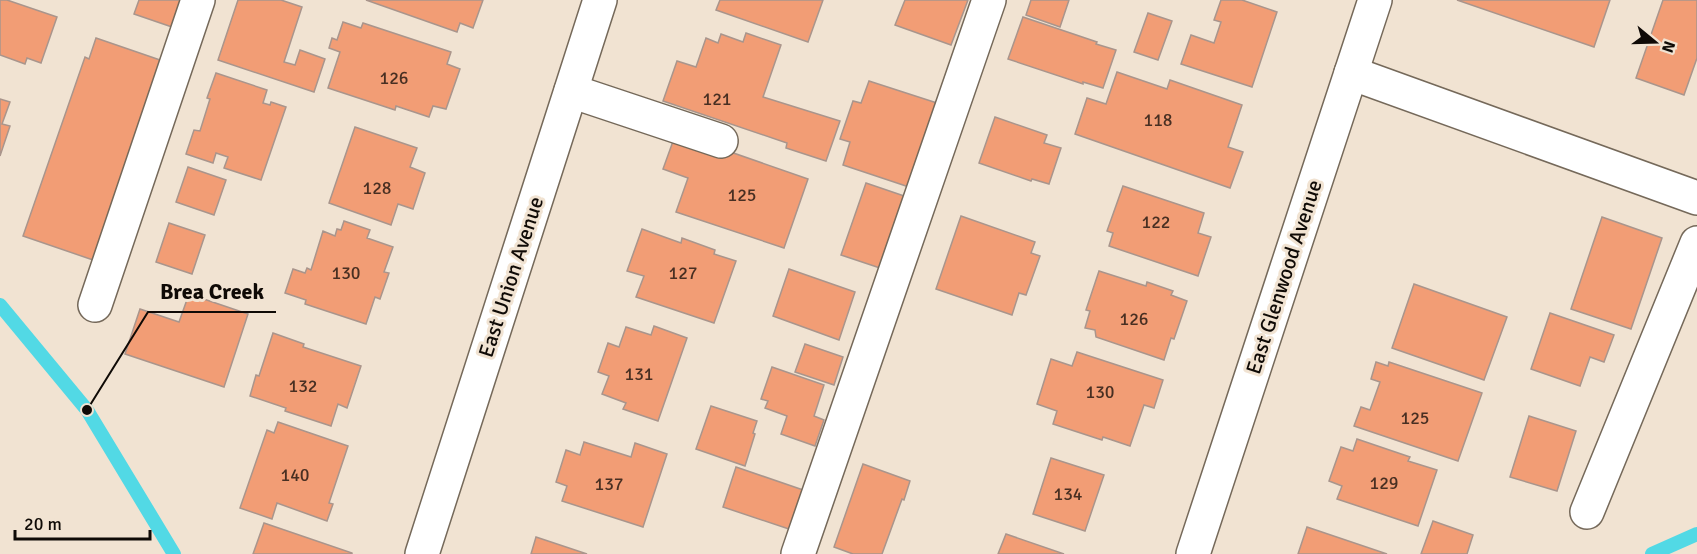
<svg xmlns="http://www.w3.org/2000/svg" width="1697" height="554" viewBox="0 0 1697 554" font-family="Signika,sans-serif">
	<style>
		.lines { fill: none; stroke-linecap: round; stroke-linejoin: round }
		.stream { stroke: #52d9e5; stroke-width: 14 }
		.building { fill: #f29d75; stroke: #a9958c; stroke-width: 1.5 }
		.minor-casing { stroke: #75695a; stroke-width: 36 }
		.minor { stroke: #fff; stroke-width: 33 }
		.labels { text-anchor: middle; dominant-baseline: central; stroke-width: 6; stroke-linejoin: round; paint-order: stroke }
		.number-label { font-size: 18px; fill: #482f22 }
		.street-label { font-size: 21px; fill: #0f0a06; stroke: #f1e3d2 }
		.leader { fill: none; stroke: #0f0a06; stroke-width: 2 }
		.callout-dot { fill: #0f0a06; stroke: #f1e3d2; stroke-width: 2 }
		.callout-label { font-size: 22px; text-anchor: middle; font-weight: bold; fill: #0f0a06; stroke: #f1e3d2; stroke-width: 6; stroke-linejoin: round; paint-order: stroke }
	</style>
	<rect width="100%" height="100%" fill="#f1e3d2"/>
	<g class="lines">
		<g class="stream">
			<polyline points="0,305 87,410 174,554"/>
			<polyline points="1652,554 1697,534"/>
		</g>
	</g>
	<g class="building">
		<polygon points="0,0 7,0 57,17 41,63 27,58 25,64 0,55"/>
		<polygon points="139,0 182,0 172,27 134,14"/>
		<polygon points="238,0 281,0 302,7 284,62 295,65 300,50 325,59 314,92 218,60"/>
		<polygon points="366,0 483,0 473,28 460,23 457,32"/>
		<polygon points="720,0 823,0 808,42 716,10"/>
		<polygon points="905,0 968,0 951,45 895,25"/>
		<polygon points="1031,0 1069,0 1060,27 1026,15"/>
		<polygon points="1221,0 1242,0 1277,12 1252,87 1181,64 1191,35 1214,43 1221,22 1214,20"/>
		<polygon points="1457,0 1610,0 1594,47"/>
		<polygon points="1663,0 1697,0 1697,58 1684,95 1636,78"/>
		<polygon points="1148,13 1172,21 1158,60 1134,52"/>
		<polygon points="1023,17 1097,42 1096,44 1116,50 1103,88 1083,82 1083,84 1008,59"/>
		<polygon points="343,22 361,28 363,23 451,52 447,64 460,69 446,109 433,106 429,117 396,106 395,110 328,88 340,52 329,48 332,38 337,40"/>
		<polygon points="746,33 781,45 763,97 840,121 826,161 786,148 787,143 663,101 677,61 696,67 706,38 718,43 721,34 743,42"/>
		<polygon points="96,38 163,61 122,183 119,182 117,188 120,190 96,261 23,236 85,57 89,59"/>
		<polygon points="1117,72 1167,89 1170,80 1242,105 1228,147 1243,152 1230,188 1075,134 1087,98 1106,104"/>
		<polygon points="216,73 267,90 263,103 270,105 271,102 286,107 261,180 224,168 228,157 216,153 213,163 186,154 194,130 200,131 210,99 207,98"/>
		<polygon points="869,81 937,103 909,187 843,165 850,142 840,139 853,101 861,103"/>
		<polygon points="0,99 10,102 2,124 10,126 0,156"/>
		<polygon points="995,117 1047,135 1044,143 1061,148 1049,184 1032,179 1031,181 979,163"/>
		<polygon points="355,127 417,148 410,167 425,173 413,209 398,204 391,225 329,203"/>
		<polygon points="676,133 808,179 784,248 676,212 688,178 663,169"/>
		<polygon points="188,167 226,180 214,215 176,202"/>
		<polygon points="866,183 913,199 889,271 841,255"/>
		<polygon points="1123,186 1204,213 1198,233 1211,237 1198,276 1109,246 1113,233 1107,231"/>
		<polygon points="961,216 1035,242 1031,253 1040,256 1026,295 1019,293 1012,315 936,289"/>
		<polygon points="1602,217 1662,238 1631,329 1571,309"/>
		<polygon points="344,221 370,230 367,238 393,247 384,272 389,273 380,299 375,297 366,324 305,304 306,300 285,293 293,269 305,273 307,268 311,270 323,231 335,236 337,229 341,230"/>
		<polygon points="169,223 205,235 192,274 156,262"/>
		<polygon points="642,229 681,243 682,238 715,250 714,254 736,261 714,323 636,297 644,276 627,271"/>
		<polygon points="789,269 855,292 839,340 773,316"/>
		<polygon points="1099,271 1146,286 1147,282 1173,291 1171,295 1187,301 1174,339 1171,338 1164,360 1096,337 1095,330 1085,328 1090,311 1086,310"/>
		<polygon points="1414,284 1507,317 1484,380 1392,348"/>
		<polygon points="189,294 248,314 224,387 125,354 140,309 179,322"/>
		<polygon points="1550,313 1614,335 1604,362 1590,357 1580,386 1531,369"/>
		<polygon points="654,326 687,338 658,421 623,409 626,403 602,394 609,376 598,372 608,343 619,347 626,327 651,335"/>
		<polygon points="273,333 304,344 303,347 361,366 347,408 338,404 331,426 285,411 286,408 250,396 256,375 259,376"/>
		<polygon points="805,344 843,357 834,385 795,372"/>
		<polygon points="1077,352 1163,380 1154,408 1144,405 1130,446 1103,437 1102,440 1053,424 1057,411 1037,404 1051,359 1072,366"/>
		<polygon points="1376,362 1388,366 1389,362 1482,393 1458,461 1354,426 1361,407 1370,410 1380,382 1371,379"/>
		<polygon points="772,367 824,385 814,416 824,420 815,446 781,434 787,416 765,408 768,401 761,399"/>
		<polygon points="711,406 757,421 753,433 755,434 745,466 696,449"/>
		<polygon points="1529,416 1576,431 1557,491 1510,477"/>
		<polygon points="278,422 348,446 329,503 333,504 327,521 277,503 272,519 240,508 267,430 274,433"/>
		<polygon points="1357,439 1410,457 1408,461 1437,470 1418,526 1337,499 1342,486 1329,481 1341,447 1353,451"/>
		<polygon points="584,442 631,457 635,443 667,454 643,527 562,501 567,486 556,482 566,450 580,455"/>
		<polygon points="1051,458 1104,475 1085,531 1033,514"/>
		<polygon points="863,464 910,481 904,500 902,499 882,554 853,554 834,547"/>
		<polygon points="736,467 809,492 795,531 723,507"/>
		<polygon points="1433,521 1473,535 1467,554 1421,554"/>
		<polygon points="264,523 352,553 352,554 253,554"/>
		<polygon points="1307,527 1387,554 1298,554"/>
		<polygon points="1006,534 1064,554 998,554"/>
		<polygon points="536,537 587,554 531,554"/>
	</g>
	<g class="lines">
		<g class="minor-casing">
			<g id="minor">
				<polyline points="1351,73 1697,198"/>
				<polyline points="571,91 721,141"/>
				<polyline points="95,305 198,0"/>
				<polyline points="1587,512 1697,243"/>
				<polyline points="422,554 600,0"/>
				<polyline points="798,554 989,0"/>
				<polyline points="1193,554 1375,0"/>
			</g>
		</g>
		<use href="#minor" class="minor"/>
	</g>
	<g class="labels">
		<g class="number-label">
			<text x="394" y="78">126</text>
			<text x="717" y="99">121</text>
			<text x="1158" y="120">118</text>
			<text x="377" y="188">128</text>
			<text x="742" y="195">125</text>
			<text x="1156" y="222">122</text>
			<text x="346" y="273">130</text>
			<text x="683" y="273">127</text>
			<text x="1134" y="319">126</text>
			<text x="639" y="374">131</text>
			<text x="303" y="386">132</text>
			<text x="1100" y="392">130</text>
			<text x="1415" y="418">125</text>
			<text x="295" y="475">140</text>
			<text x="1384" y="483">129</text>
			<text x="609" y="484">137</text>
			<text x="1068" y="494">134</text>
		</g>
		<g class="street-label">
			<text transform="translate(511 277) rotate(-72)">East Union Avenue</text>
			<text transform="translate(1284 277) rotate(-72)">East Glenwood Avenue</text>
		</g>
	</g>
	<path class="leader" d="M87 410L148 312H276"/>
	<circle class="callout-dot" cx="87" cy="410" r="6"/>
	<g class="callout-label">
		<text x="212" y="299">Brea Creek</text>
	</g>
	<g transform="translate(1655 42) rotate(109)" stroke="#f1e3d2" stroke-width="4.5" paint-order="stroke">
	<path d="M0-4.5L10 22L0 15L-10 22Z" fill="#0f0a06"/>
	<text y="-9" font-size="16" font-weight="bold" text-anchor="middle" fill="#0f0a06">N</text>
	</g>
	<path d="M15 530v9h135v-9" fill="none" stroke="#0f0a06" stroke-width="3"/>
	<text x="24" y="530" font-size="18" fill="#0f0a06" stroke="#f1e3d2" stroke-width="4.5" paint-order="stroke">20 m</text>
</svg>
